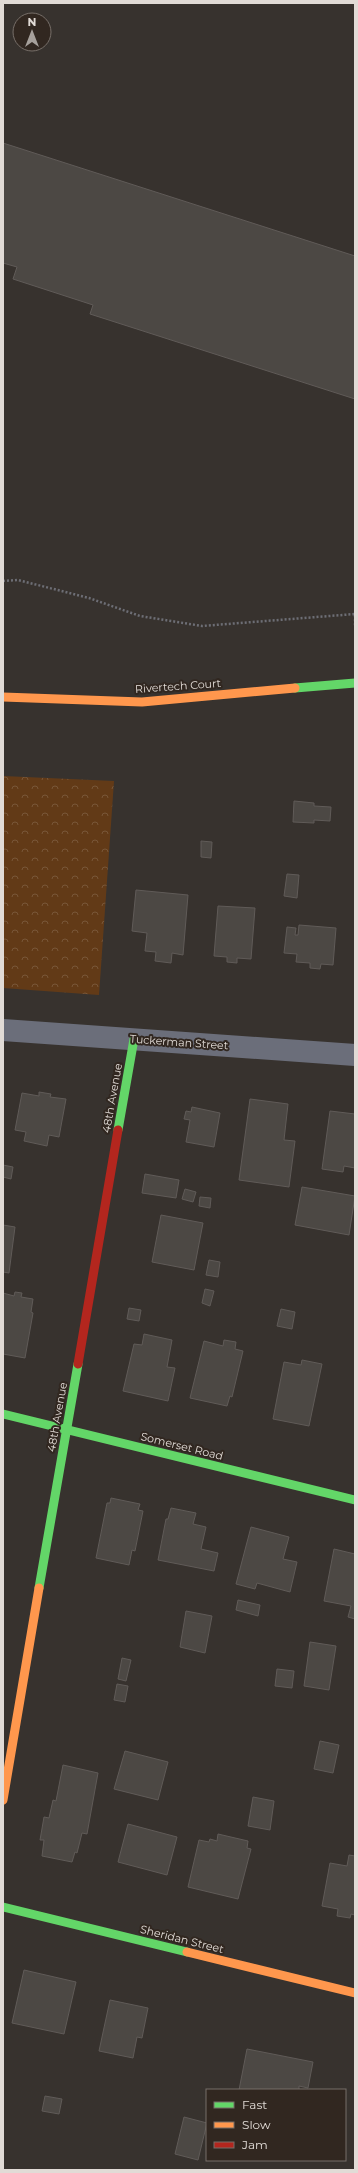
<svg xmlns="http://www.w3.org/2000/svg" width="358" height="2173" viewBox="0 0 358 2173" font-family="Montserrat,sans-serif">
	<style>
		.park { fill: url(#park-crowns) }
		.building { fill: #4c4844; stroke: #605b58 }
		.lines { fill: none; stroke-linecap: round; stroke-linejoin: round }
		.path { stroke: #6d6e75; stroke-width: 2.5; stroke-dasharray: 2 2; stroke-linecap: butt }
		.street { stroke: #6b6e7a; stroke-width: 22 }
		.fast { stroke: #63d668; stroke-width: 9 }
		.slow { stroke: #ff974d; stroke-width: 9 }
		.jam { stroke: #b3261e; stroke-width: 9 }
		.labels { text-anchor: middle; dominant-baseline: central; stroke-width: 4; stroke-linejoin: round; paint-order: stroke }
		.street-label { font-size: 11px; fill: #e1dbd6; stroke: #312720 }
	</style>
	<defs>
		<pattern id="park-crowns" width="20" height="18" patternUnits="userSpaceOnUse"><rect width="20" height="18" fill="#623a17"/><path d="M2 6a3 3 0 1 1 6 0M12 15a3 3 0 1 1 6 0" fill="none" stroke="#785638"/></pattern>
	</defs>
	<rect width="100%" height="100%" fill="#37322e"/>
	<polygon class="park" points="3,776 114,781 99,995 3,988"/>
	<g class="building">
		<polygon points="3,143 355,256 355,399 90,314 93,305 13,279 17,267 3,263"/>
		<polygon points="294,801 314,803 314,806 331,807 330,821 314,820 314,823 293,822"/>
		<polygon points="201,841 212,842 211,858 201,857"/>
		<polygon points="287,874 299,875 297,898 284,896"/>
		<polygon points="136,890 188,895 183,955 172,953 171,963 155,961 156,952 145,951 147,933 132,931"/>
		<polygon points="218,906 255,908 251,959 237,958 237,963 227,962 227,957 214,956"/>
		<polygon points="299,925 336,928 333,965 321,964 320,969 310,968 310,963 296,962 297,954 284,953 287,927 296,928 295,935 298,935"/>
		<polygon points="39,1092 51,1094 50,1097 66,1099 59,1137 49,1135 47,1146 24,1141 26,1132 15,1130 22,1093 39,1096"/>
		<polygon points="250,1099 288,1104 284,1140 295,1141 289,1187 239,1180"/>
		<polygon points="192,1107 220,1113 214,1147 186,1142 190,1120 184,1119 186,1111 191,1112"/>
		<polygon points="330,1111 355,1114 355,1168 344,1166 343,1172 322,1169"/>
		<polygon points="3,1165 13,1167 11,1179 3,1177"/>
		<polygon points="145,1174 179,1180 176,1198 142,1193"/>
		<polygon points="302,1187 355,1196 349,1235 295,1225"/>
		<polygon points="185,1189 196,1192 193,1202 182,1199"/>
		<polygon points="200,1197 211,1198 210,1208 199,1206"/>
		<polygon points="161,1215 203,1223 194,1270 152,1262"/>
		<polygon points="3,1225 15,1227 9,1273 3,1272"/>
		<polygon points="209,1260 220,1262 218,1277 206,1275"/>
		<polygon points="205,1289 214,1291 210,1306 202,1303"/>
		<polygon points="15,1292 22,1293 21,1297 33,1299 31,1312 33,1313 25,1358 3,1354 3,1293 14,1296"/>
		<polygon points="129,1308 141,1310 139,1321 127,1319"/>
		<polygon points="281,1309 295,1312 292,1329 277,1326"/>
		<polygon points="144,1334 172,1340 167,1367 175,1368 168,1401 123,1391 134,1344 142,1345"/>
		<polygon points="224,1340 236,1342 235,1349 243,1351 232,1397 230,1396 227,1406 190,1398 204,1341 223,1346"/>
		<polygon points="302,1360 322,1364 309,1426 273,1419 284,1362 301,1365"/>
		<polygon points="111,1498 140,1504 138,1510 143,1511 135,1551 132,1550 129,1565 96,1558 107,1503 110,1503"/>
		<polygon points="171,1508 196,1513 193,1524 206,1527 201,1549 218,1553 214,1571 158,1560 166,1519 168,1519"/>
		<polygon points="251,1527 289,1537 283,1559 297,1562 290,1592 257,1583 255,1589 236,1584"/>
		<polygon points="334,1549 355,1554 355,1619 348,1617 351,1606 324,1601"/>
		<polygon points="238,1600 260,1605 258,1616 236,1610"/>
		<polygon points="186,1611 212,1616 205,1653 180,1647"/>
		<polygon points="310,1642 336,1646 329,1690 304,1686"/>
		<polygon points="122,1658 131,1660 126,1681 118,1679"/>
		<polygon points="277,1669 294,1671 292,1688 275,1686"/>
		<polygon points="117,1684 128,1686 125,1702 114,1700"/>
		<polygon points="320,1741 339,1745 333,1773 314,1769"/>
		<polygon points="125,1751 168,1762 158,1800 114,1789"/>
		<polygon points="63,1765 98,1773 87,1834 82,1833 77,1853 75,1852 72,1862 42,1856 44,1840 40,1840 44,1817 49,1818 53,1800 56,1801"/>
		<polygon points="253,1797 274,1801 270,1830 248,1826"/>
		<polygon points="128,1824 177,1837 167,1875 118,1862"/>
		<polygon points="218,1834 248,1841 247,1848 251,1849 238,1899 188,1887 199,1840 209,1842 210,1839 217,1841"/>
		<polygon points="349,1855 355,1856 355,1915 351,1914 350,1918 337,1916 338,1909 322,1906 330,1863 347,1866"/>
		<polygon points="24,1970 76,1982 64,2034 12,2023"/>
		<polygon points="110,2000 148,2008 142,2038 137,2037 133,2058 99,2051"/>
		<polygon points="247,2049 313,2062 308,2088 299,2086 299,2090 239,2090"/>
		<polygon points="45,2096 62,2099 59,2114 42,2111"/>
		<polygon points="184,2117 207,2123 198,2160 175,2154"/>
	</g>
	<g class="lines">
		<polyline class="path" points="3,581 18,580 89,598 140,616 202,626 355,614 355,626"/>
		<polyline class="street" points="3,1030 355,1055"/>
		<g class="fast">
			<polyline points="295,688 355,683"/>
			<polyline points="118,1130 134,1039"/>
			<polyline points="3,1414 355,1500"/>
			<polyline points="39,1588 78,1364"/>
			<polyline points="3,1907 187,1952"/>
		</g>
		<g class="slow">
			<polyline points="3,697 142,702 295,688"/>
			<polyline points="3,1800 39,1588"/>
			<polyline points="187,1952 355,1993"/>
		</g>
		<polyline class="jam" points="78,1364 118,1130"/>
	</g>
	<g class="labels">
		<g class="street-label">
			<text transform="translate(178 686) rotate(-4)">Rivertech Court</text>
			<text transform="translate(179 1042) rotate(4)">Tuckerman Street</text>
			<text transform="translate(112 1098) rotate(-80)">48th Avenue</text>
			<text transform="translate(57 1417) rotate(-80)">48th Avenue</text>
			<text transform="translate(182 1446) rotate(14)">Somerset Road</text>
			<text transform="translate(182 1939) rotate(14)">Sheridan Street</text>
		</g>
	</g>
	<rect width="358" height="2173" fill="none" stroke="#e1dbd6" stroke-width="8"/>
	<rect x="206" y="2089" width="140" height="72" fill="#312720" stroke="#776f69"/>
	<rect x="214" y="2102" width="20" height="6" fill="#63d668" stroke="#776f69"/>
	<text x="242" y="2109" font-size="12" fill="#e1dbd6">Fast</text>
	<rect x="214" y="2122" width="20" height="6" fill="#ff974d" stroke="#776f69"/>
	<text x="242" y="2129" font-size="12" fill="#e1dbd6">Slow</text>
	<rect x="214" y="2142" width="20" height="6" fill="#b3261e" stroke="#776f69"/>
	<text x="242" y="2149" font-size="12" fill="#e1dbd6">Jam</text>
	<g transform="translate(32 32)"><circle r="19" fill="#312720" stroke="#776f69"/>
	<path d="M0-3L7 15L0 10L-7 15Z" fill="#a6a09b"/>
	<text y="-6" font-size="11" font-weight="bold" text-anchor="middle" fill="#e1dbd6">N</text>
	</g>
</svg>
